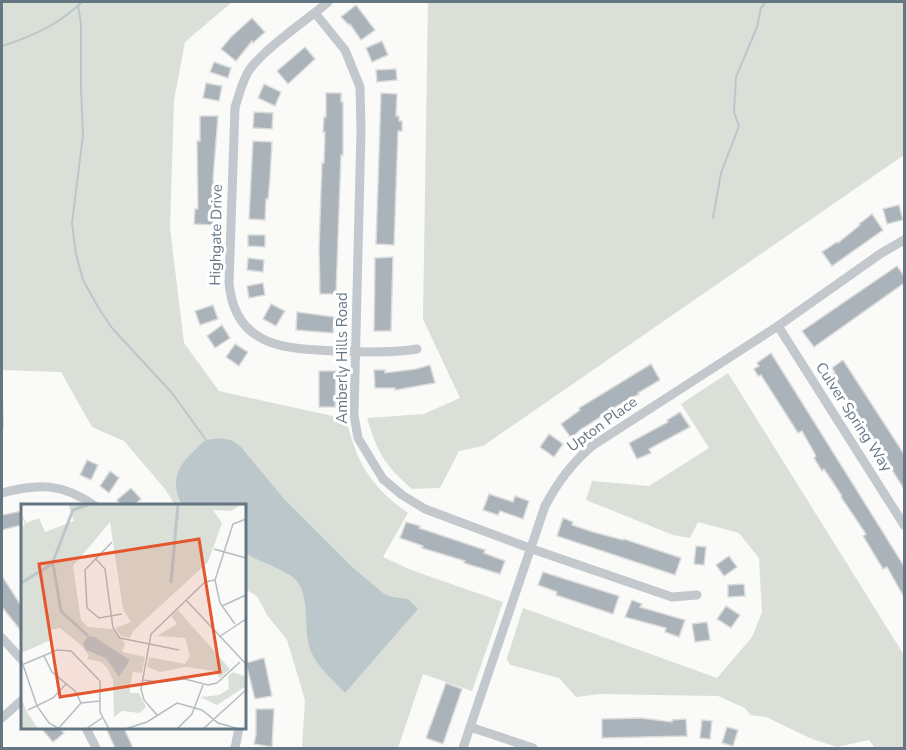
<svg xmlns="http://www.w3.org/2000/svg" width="906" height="750" viewBox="0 0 906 750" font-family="'Nunito Sans',sans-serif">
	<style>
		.green { fill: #dadfd7 }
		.water { fill: #bbc7cb }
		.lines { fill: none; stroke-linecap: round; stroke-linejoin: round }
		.stream { stroke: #bbc7cb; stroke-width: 2 }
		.building { fill: #aab3b9; stroke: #dcdcda; stroke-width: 1.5 }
		.minor { stroke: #c3c8cc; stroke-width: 9 }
		.labels { text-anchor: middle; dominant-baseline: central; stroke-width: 6; stroke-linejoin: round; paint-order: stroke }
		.street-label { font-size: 15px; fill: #657683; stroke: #fff }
		.inset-river { fill: none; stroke: #bbc7cb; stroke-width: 3 }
		.inset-road { fill: none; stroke: #b5bdc2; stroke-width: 1.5 }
		.view { fill: #e4572e; fill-opacity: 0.15; stroke: #e4572e; stroke-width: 3 }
		.inset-edge { fill: none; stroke: #657683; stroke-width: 3 }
	</style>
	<rect width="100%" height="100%" fill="#fafaf8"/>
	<g class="green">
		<path d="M2,2h230l-47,40 -11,58 -4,128 14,115 35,48 127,28c11,44 24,67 62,94l-25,44 28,13 92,32 -31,89 -49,-17 -25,74h-96l3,-48 -18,-60 -20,-25 -10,-19 -12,-7 -1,-83 -69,-1 -10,-16 -41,-48 -32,-14 -31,-55 -59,-2 2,57 -2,1z"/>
		<path d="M428,2h476v153l-421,291 -24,5 -19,37 -28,1c-28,-25 -34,-35 -45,-71l57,-4 36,-16 -37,-79z"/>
		<polygon points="728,373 904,655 904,748 875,748 869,740 837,747 812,739 766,717 750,715 745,708 718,696 600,694 576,697 559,678 511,665 508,662 507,658 523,608 717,678 752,637 762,612 759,558 739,533 698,522 690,538 673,535 586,500 592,481 649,486 709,448 681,404"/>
	</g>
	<path class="water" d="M221,438l12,3 8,6 43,52 67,67 32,27 9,4 16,2 10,10 -73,84c-12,-13 -29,-27 -35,-44 -8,-22 3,-59 -20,-74 -13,-8 -31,-14 -45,-22l-1,-47 -62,-1c-12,-22 -5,-39 13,-55 3,-3 7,-8 11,-10 4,-1 11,-1 15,-2z"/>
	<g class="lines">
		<g class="stream">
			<polyline points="78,5 81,24 81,88 83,135 72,223 76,254 83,280 98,307 112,328 172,393 206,440"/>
			<path d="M2,46c31,-10 56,-21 80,-44"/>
			<polyline points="713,218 721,173 739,126 734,112 736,77 757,27 761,8 766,2"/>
		</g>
	</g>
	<g class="building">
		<polygon points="356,5 375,30 361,40 350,24 349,25 341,17"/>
		<polygon points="252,18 265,32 253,43 252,41 236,61 221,49 231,37"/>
		<polygon points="382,41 388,55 372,62 366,48"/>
		<polygon points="305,47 315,59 288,84 277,71"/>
		<polygon points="214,62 231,68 228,78 210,72"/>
		<polygon points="396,69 397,80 377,82 376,70"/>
		<polygon points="206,83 222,86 219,101 203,98"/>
		<polygon points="264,84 281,92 275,106 258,98"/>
		<polygon points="326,93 341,93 341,102 343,102 343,155 341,155 336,294 320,294 319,248 322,163 324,163 325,132 323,132 324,117 326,117"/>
		<polygon points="381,93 397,94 396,116 399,116 399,121 402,121 402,131 398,131 394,245 376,244"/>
		<polygon points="254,112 273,113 272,129 253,128"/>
		<polygon points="200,116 218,116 213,179 215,202 213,225 194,224 195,209 198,209 197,141 200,141"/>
		<polygon points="253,141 272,142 270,178 268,199 266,199 265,220 249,219"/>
		<polygon points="899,205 903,220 887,224 883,209"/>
		<polygon points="872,214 883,230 832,266 822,252 837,242 838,243 860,225 859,224"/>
		<polygon points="248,235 265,235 265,247 248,246"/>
		<polygon points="393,257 391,331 374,331 375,258"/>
		<polygon points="248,258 264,260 263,272 247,270"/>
		<polygon points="897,266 904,276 904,283 814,347 802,331"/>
		<polygon points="263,283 265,295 249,298 247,286"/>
		<polygon points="271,304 285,311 276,326 263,319"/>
		<polygon points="213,305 218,319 200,325 195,311"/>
		<polygon points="297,312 334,317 333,333 296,330"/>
		<polygon points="222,325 230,338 215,348 207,336"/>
		<polygon points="235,344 248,352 239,366 226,357"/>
		<polygon points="771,353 904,566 904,597 887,567 883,569 863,536 866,534 841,497 842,496 824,469 822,471 814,458 816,456 802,431 798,433 761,375 758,376 754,369 759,366 757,363"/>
		<polygon points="843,360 904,454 904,489 832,375 835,373 832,368"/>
		<polygon points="651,364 660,380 638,393 639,394 601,415 602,416 580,430 571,438 561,424 580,410 579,408"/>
		<polygon points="430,365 435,383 395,390 395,388 375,388 374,370 385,370 385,373 416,369"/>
		<polygon points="319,371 336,371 335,407 319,407"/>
		<polygon points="680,412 690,427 649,449 651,453 637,459 629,443 668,422 667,420"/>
		<polygon points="549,434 563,444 554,457 540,447"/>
		<polygon points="87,460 98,465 91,480 80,475"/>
		<polygon points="110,471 119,478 109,493 100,486"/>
		<polygon points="131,488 141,499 133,506 121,506 117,500"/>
		<polygon points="489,494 513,502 515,496 529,501 523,519 500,511 498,515 483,510"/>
		<polygon points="22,511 22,525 2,530 2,515"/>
		<polygon points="563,518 573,522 572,525 593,532 623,540 624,539 681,558 675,575 557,536"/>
		<polygon points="406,522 420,526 419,528 485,550 484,553 505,561 500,574 464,563 465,561 422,548 423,546 400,538"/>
		<polygon points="696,546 706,547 704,565 694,564"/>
		<polygon points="729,556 737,567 724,576 716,565"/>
		<polygon points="543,572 619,596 613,614 556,595 557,592 538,585"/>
		<polygon points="2,576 22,607 22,632 2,607"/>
		<polygon points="744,584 745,596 728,597 728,585"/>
		<polygon points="632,600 642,604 640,607 685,620 679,637 665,632 666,628 625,617"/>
		<polygon points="726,606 740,615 731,628 717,619"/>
		<polygon points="707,622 710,640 695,642 692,624"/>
		<polygon points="264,658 272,696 255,699 246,663"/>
		<polygon points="446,683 462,689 443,744 426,738"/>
		<polygon points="256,709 274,709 272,747 254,744 256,734"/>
		<polygon points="641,718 672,722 672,720 686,719 687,736 602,738 602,719"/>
		<polygon points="702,720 712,721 710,739 700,738"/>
		<polygon points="727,727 738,730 733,746 722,743"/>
		<polygon points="41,728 59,728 64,733 53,742"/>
		<polygon points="106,728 124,728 133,748 115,748"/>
	</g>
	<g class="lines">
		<g class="minor">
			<path d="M328,2c-21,18 -66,48 -80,70 -6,10 -9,24 -13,35l-6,176c6,65 57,66 110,68 27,1 52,2 78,-2"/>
			<polyline points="315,13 345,50 360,87 361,130 354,415 358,438 383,479 402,495 425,509 532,549 672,597 697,595"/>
			<polyline points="778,326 904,525"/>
			<path d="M2,493c36,-10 61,-10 93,13"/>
			<polyline points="2,638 22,660"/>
			<polyline points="2,718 22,700"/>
			<polyline points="470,727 533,748"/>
			<polyline points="86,728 96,748"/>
			<polyline points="235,748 239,728"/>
			<path d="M463,748l82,-242c13,-24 26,-42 47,-60l186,-120 102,-72 24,-14"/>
		</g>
	</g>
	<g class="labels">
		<g class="street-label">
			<text transform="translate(216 235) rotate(-89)">Highgate Drive</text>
			<text transform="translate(342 358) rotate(-90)">Amberly Hills Road</text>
			<text transform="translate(854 417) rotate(57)">Culver Spring Way</text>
			<text transform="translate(602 424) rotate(-36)">Upton Place</text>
		</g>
	</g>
	<g transform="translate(21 504)">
		<rect width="225" height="225" fill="#fafaf8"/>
		<path d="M47,0h174l-11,7 -18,-1 9,13 -14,39 -75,69 -3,7 -9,-2 -6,-8 16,-6 -8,-13 -13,-87 -37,44 8,54 7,7 24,2 13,14 -3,9 23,5 -3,16 -9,-1 -3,15v6h9l7,14 -6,6 -18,-2 -8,6 -1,-37 -5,-11 -7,-7 -14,-3 2,-3 -7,-10 -22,-18 -10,2 1,10 -30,13v-126l4,-2 -4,-13 5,11 13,-5 6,14 29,-11zM157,106l52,59 -10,9 -6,-7 -28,-4 -26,5 -13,-5 2,-10 36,7 5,-8 -5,-18 -28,-2 20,-12 -6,-8zM212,168l13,5v9l-29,19 -17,-8 19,-2 10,-6 -1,-13zM0,194l6,14 11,17h-17z" fill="#dadfd7"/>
		<path d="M67,132l6,1 36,23 -11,17 -13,-19 -20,-8 -3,-7z" fill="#bbc7cb"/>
		<path class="inset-river" d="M32,60l8,47 27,25M0,79l31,-19 21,-54 17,-6M150,79l7,-79"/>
		<path class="inset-road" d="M91,38l-27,28 2,38 12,10 23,-4M193,45l32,9M74,54l10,11 8,59 7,10 59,12M225,68v20M165,96l60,64M201,102l24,-11M214,120l-15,-21 -5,-23 18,-56 13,-5M198,133l27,-18M23,152l8,16 23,19 6,12M0,155l16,47 12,17 9,5M3,160l33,-14 14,1 29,30v31l9,17M121,176l17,2 26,-3 23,6 9,-2 23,-21M7,206l25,-12 13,-14M136,211l-13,-15 -3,-11 10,-55 54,-52 10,-2M37,225l23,-26 19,-2M65,225l16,-11M104,225l22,-7 30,-19 25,7 16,13 21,6M156,225l15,-15 11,-29M182,225l43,-39"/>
		<path class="view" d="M178,35l21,133 -160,25 -21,-133z"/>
		<rect width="225" height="225" class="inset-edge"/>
	</g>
	<rect width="906" height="750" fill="none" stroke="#657683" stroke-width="6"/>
</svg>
